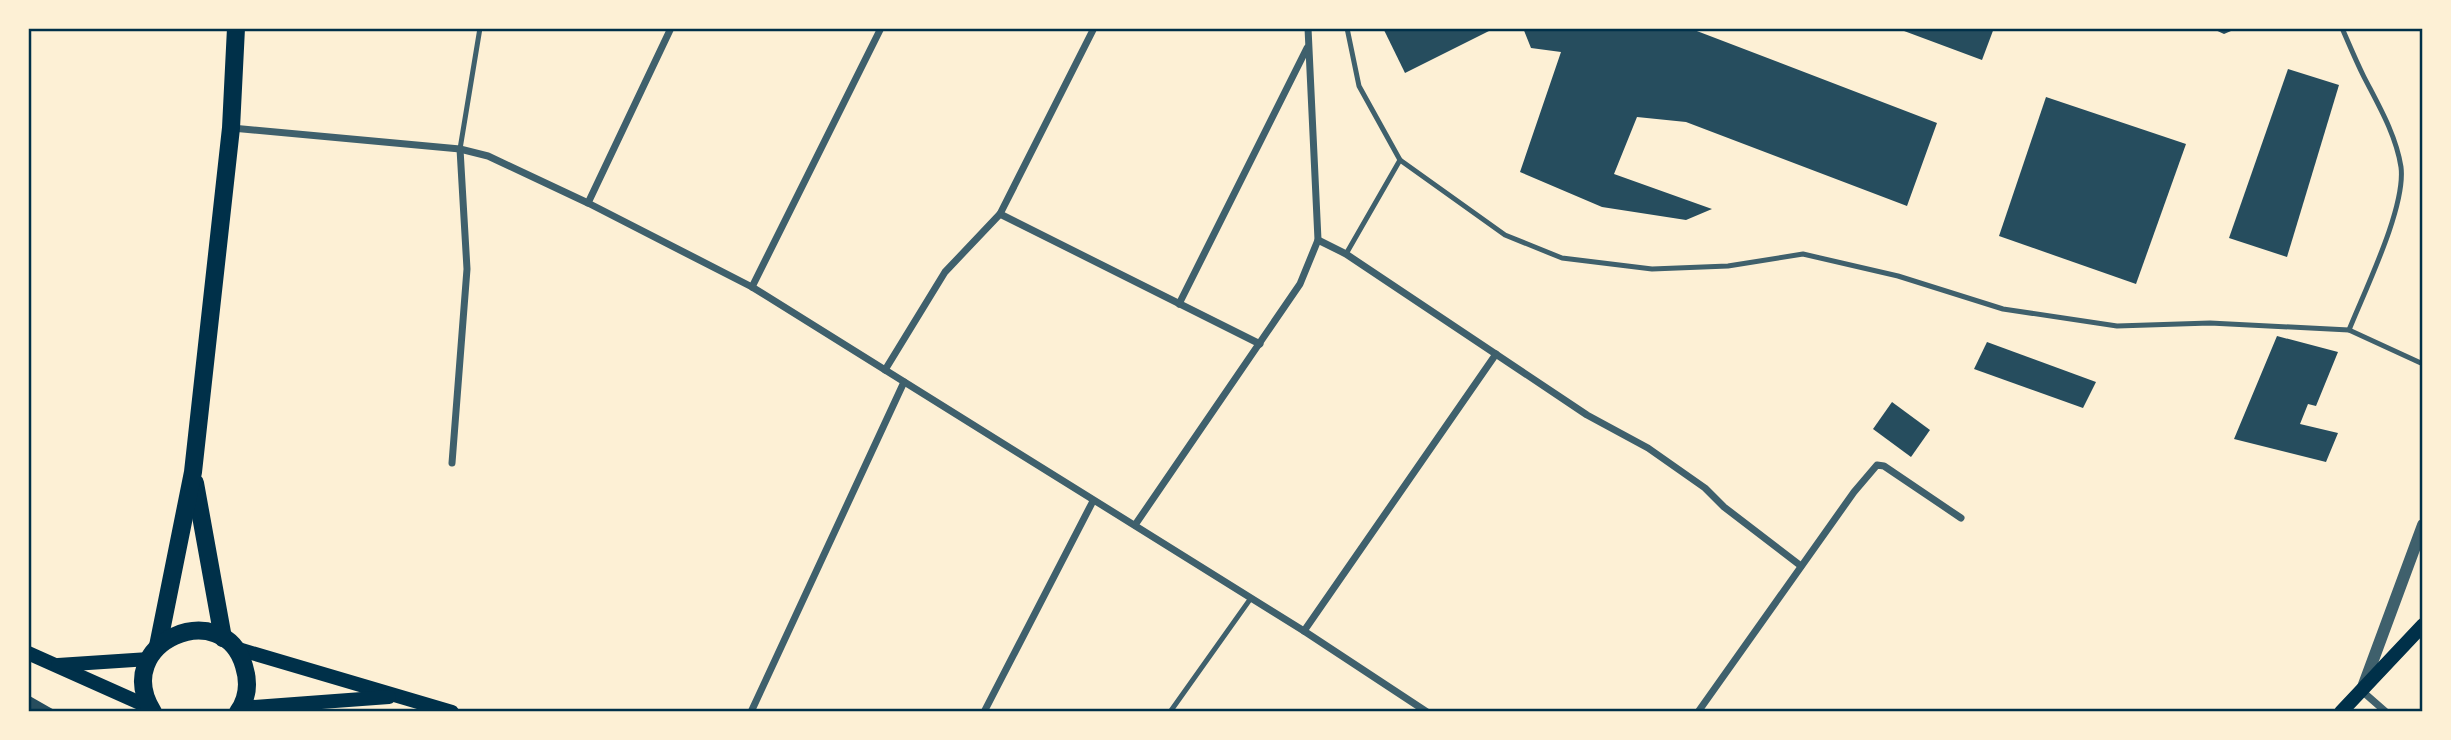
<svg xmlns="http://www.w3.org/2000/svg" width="2451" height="740" viewBox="0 0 2451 740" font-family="'Exo 2',sans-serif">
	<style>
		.building { fill: #264d5e }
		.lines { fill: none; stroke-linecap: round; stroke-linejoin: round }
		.service { stroke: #3f606c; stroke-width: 5 }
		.minor { stroke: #3f606c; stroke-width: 7 }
		.tertiary { stroke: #3f606c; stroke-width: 12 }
		.secondary { stroke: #003049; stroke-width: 14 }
		.primary { stroke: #003049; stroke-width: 18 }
		.neatline { fill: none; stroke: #003049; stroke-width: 2.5 }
	</style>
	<rect width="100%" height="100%" fill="#fdf0d5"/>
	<g class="building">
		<polygon points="1383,28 1495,28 1405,73"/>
		<polygon points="1523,28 1689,28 1937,123 1907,206 1686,122 1637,117 1614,174 1712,209 1686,220 1602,207 1520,172 1561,52 1531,48"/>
		<polygon points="1896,28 1994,28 1982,60"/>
		<polygon points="2211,28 2238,28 2224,34"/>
		<polygon points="2288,69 2339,85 2287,257 2229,238"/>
		<polygon points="2046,97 2186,144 2136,284 1999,236"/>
		<polygon points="2277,336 2338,352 2316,406 2308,404 2300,424 2338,433 2326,462 2234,439"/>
		<polygon points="1987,342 2096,382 2083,408 1974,369"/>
		<polygon points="1892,402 1930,430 1911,457 1873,429"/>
		<polygon points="28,695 49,707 58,712 28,712"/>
	</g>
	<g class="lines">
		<g class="service">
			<polyline points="1347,28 1359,86 1400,160 1505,235 1562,258 1652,269 1728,266 1803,254 1898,276 2003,309 2117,326 2210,323 2349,330 2423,364"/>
			<path d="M2342,28c7,16 14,33 22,49 15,29 32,58 37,90 5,40 -36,123 -52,163"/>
			<polyline points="460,149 480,28"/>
			<polyline points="1346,254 1400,160"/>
			<polyline points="1170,712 1251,598"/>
		</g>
		<g class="minor">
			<polyline points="232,128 460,149 488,156 588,203 752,287 1304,631 1427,712"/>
			<polyline points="588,203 671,28"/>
			<polyline points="1000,214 1260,344"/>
			<polyline points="1318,240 1346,254 1587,415 1648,448 1705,488 1724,507 1801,566"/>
			<polyline points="752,287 881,28"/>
			<polyline points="1179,304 1307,48"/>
			<polyline points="885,370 945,272 1000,214 1094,28"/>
			<polyline points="452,463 467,269 460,149"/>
			<polyline points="1135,525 1300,284 1318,240 1308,28"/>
			<polyline points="1304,631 1496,354"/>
			<polyline points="2362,691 2386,712"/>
			<polyline points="751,712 904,382"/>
			<polyline points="984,712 1093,501"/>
			<polyline points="1698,712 1854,492 1877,465 1884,466 1961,518"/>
		</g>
		<polyline class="tertiary" points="2363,687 2423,525"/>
		<g class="secondary">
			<polyline points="235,648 452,712"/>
			<polyline points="28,653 149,707"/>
			<polyline points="58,665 149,659"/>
			<polyline points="241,708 389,697"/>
			<polyline points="2341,712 2423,625"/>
		</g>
		<g class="primary">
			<polyline points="195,483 223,638"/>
			<polyline points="158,646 193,472 231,128 236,28"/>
			<path d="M153,712c-44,-70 71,-117 91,-46 5,16 4,32 -6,46"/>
		</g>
	</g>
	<rect width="2451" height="740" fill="none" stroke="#fdf0d5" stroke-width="60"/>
	<rect x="30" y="30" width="2391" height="680" class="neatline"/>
</svg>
